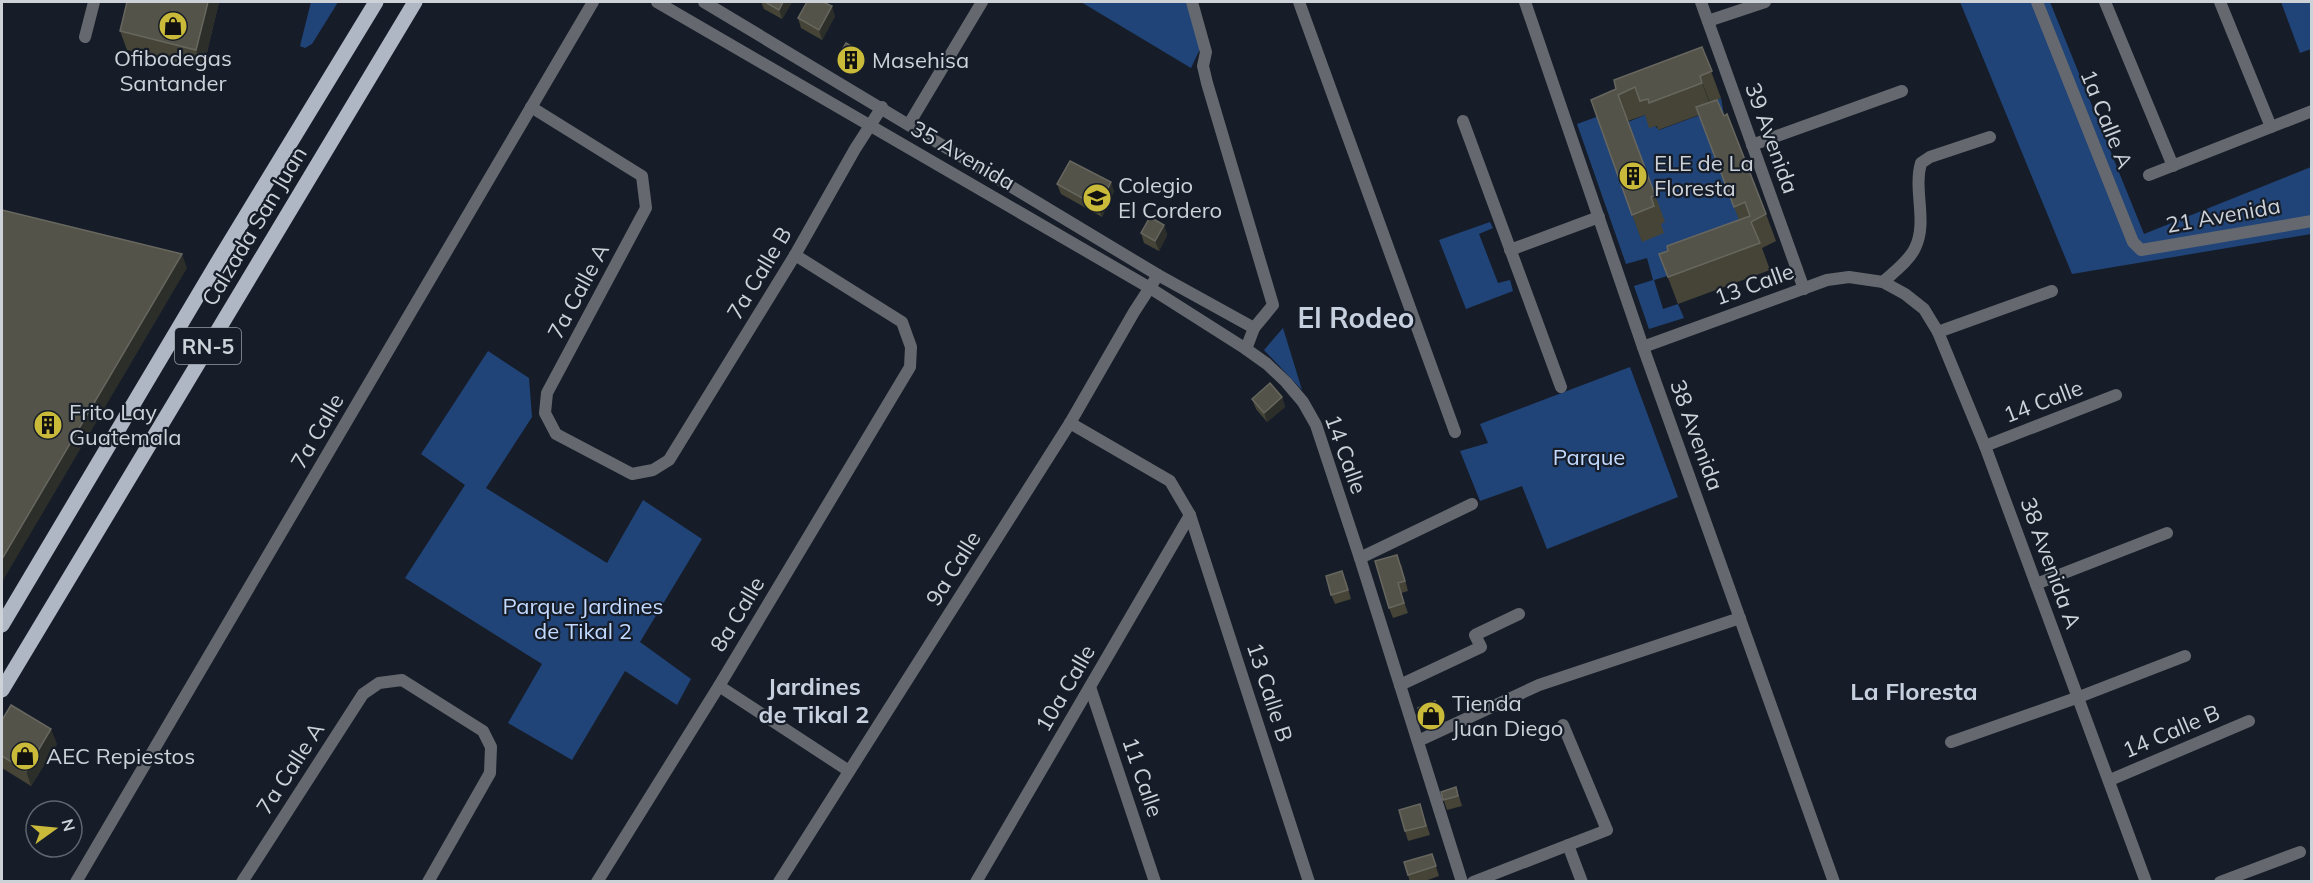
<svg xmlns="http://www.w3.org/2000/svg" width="2313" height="883" viewBox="0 0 2313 883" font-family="Mulish,sans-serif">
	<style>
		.green { fill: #214478 }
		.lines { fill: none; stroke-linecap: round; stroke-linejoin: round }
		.pedestrian { stroke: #65696f; stroke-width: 12 }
		.minor { stroke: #65696f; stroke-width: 12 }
		.tertiary { stroke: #65696f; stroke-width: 12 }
		.primary { stroke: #afb7c4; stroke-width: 15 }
		.wall { fill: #454437 }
		.shaded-wall { fill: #2c2e2a }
		.building { fill: #545349; stroke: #67675f; stroke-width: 1.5 }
		.labels { text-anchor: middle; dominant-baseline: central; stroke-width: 4.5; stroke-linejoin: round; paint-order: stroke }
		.shield { fill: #161d28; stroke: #969ca4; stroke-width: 1.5 }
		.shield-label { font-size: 21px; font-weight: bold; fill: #cdd2d9 }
		.poi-label { font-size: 22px; fill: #cdd2d9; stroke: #161d28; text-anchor: start }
		.street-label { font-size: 22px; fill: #cdd2d9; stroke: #161d28 }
		.park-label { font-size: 22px; fill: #c2daff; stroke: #161d28 }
		.neighbourhood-label { font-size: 24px; font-weight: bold; fill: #c7d0df; stroke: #161d28 }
		.district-label { font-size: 28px; font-weight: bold; fill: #c7d0df; stroke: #161d28 }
	</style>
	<rect width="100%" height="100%" fill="#161d28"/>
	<g class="green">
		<polygon points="311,2 338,2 312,44 305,48 300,46"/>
		<polygon points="1081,2 1186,2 1200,49 1191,68"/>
		<polygon points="1960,2 2050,2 2144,234 2311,167 2311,234 2072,274"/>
		<polygon points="2281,2 2311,2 2311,49 2300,53"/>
		<polygon points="1721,98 1744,233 1677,273 1654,280 1663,309 1678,304 1684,318 1649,329 1634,286 1653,280 1647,258 1626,264 1577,124 1624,107 1601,128 1642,241 1628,122 1645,115 1659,130 1711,111 1710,103"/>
		<polygon points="1490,222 1493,228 1479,234 1498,283 1510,280 1513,291 1466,309 1439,240"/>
		<polygon points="1283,328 1302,390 1264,350"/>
		<polygon points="488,351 529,378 532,417 486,488 607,563 643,500 702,539 640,642 691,679 677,705 625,671 572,760 508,723 542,664 405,578 465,485 421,454"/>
		<polygon points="1630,367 1678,497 1547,549 1522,486 1480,501 1460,451 1488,443 1480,424"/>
	</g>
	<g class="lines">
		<g class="pedestrian">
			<polyline points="1299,2 1455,432"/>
			<polyline points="1708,21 1765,2"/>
			<polyline points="1752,145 1902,91"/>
			<polyline points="1360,558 1472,504"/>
			<polyline points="1400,685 1481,647 1475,635 1519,614"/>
		</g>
		<g class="minor">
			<polyline points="1192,2 1206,52 1203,66 1207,83 1273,305 1254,328"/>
			<polyline points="1525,2 1643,347 1834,882"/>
			<polyline points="1701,2 1804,289"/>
			<polyline points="2037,2 2133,242 2141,250 2312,221"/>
			<polyline points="2105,2 2173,166"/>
			<polyline points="2220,2 2271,127"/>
			<polyline points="85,37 94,2"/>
			<polyline points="531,107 642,176 646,208 547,393 545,413 556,434 632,474 653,470 669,460 795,255 855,149 882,107"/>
			<polyline points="1463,121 1561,387"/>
			<polyline points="909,124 982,2"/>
			<polyline points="2149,175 2312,111"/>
			<polyline points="1510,250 1599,217"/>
			<path d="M1883,282c11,-10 26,-21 32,-34 13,-26 -2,-58 6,-85l9,-6 60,-20"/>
			<polyline points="1938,332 2052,291"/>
			<polyline points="1643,347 1827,280 1849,277 1883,282 1905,294 1924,309 1938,332 1985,446 2146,882"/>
			<polyline points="1070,423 1170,481 1190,515 1309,882"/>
			<polyline points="1985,446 2116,395"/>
			<polyline points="2036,584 2167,533"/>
			<polyline points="719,686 849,771"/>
			<polyline points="1090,687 1155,882"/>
			<polyline points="1418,741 1539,685 1740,618"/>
			<polyline points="1951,742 2079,697 2185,656"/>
			<polyline points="2110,780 2249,721"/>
			<polyline points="1568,845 1582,882"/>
			<polyline points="76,882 593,2"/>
			<polyline points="242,882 363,694 379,683 402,680 483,731 491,747 490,773 428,882"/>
			<polyline points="597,882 719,686 910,367 911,347 902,322 795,255"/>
			<polyline points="779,882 1070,423 1134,312 1158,275"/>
			<polyline points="976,882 1190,515"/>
			<polyline points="1473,882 1607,830 1563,725"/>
			<polyline points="2220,882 2300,852"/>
		</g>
		<g class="tertiary">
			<polyline points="657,2 1150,288 1246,349 1267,364 1286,382 1303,402 1316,425 1360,558 1462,882"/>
			<polyline points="704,2 1158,275 1254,328 1246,349"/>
		</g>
		<g class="primary">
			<polyline points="2,625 216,265 376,2"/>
			<polyline points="2,690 415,2"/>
		</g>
	</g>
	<g class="wall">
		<polygon points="219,2 203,69 127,50 120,31"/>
		<polygon points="761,2 792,2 782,19 764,9"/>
		<polygon points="835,16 822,40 801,28 798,18"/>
		<polygon points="1702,47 1721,98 1715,101 1766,214 1776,241 1762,248 1770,270 1678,304 1659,254 1739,220 1699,115 1658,130 1657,126 1649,128 1645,115 1628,121 1665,222 1661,224 1664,233 1642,242 1591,100 1616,89"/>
		<polygon points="838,57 863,57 855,71 840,62"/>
		<polygon points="1057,184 1114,191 1102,217 1061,194"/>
		<polygon points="1164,225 1167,235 1159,251 1144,243 1141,233"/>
		<polygon points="1282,397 1285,407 1267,422 1256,409 1252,399"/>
		<polygon points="1401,564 1408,591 1401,593 1408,613 1393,618 1389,608"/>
		<polygon points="1346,581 1351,599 1335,604 1331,595"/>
		<polygon points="1435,701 1442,719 1425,726 1418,708"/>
		<polygon points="2,720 57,744 31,786 2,768"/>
		<polygon points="1456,787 1462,806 1447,810 1441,792"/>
		<polygon points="1420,804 1430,835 1408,841 1405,831"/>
		<polygon points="1432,854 1439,876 1422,882 1410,882 1404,862"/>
	</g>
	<g class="shaded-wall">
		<polygon points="208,2 219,2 203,69 196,50"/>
		<polygon points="783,2 792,2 782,19 779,10"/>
		<polygon points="832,6 835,16 822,40 819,30"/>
		<polygon points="861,52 863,57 855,71 853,66"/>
		<polygon points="1700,76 1710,103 1712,110 1702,83"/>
		<polygon points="1111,182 1114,191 1102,217 1098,207"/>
		<polygon points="1164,225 1167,235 1159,251 1155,241"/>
		<polygon points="182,254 187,268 2,582 2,559"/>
		<polygon points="1282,397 1285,407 1267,422 1264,413"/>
		<polygon points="51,729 57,744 31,786 26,771"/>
	</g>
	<g class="building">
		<polygon points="127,2 208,2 196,50 120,31"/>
		<polygon points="765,2 783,2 779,10"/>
		<polygon points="807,2 823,2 832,6 819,30 798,18"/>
		<polygon points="846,43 861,52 853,66 838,57"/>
		<polygon points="1702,47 1712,71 1700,76 1702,83 1649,103 1648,99 1640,101 1635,87 1618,95 1655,195 1651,197 1654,206 1632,215 1591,100 1616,89 1614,80"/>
		<polygon points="1717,100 1724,116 1727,114 1766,214 1751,222 1760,243 1668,277 1659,254 1668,251 1667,246 1750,216 1745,202 1734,207 1696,107"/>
		<polygon points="1070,161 1111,182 1098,207 1057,184"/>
		<polygon points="2,210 182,254 2,559"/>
		<polygon points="1150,217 1164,225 1155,241 1141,233"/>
		<polygon points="1270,383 1282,397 1264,413 1252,399"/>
		<polygon points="1397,555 1405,581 1398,583 1404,603 1389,608 1375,561"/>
		<polygon points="1342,571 1348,590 1331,595 1326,576"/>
		<polygon points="1435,701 1440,714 1423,721 1418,708"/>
		<polygon points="11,705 51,729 26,771 2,756 2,720"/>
		<polygon points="1456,787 1458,796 1443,800 1441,792"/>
		<polygon points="1420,804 1426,826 1405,831 1399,810"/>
		<polygon points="1432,854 1436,866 1408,875 1404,862"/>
	</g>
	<defs>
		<g id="shop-disc" transform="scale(1.5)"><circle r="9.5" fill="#caba3a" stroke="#161d28"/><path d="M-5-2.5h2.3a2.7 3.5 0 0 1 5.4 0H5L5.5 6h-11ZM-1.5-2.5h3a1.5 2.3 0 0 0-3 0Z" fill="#111"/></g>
		<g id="building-disc" transform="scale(1.5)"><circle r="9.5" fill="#caba3a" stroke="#161d28"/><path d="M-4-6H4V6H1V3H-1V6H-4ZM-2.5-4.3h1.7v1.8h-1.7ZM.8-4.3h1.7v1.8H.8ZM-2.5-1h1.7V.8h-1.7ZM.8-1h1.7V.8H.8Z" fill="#111"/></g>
		<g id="school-disc" transform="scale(1.5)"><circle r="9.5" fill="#caba3a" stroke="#161d28"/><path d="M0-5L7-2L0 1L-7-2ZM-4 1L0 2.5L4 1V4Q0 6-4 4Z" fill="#111"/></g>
	</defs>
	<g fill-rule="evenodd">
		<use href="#shop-disc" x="173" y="26"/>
		<use href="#building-disc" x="851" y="60"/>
		<use href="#building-disc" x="1633" y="176"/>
		<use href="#school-disc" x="1097" y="198"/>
		<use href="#building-disc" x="48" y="425"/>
		<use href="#shop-disc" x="1431" y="716"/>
		<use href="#shop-disc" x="25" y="756"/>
	</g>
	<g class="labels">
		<rect class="shield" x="175" y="328" width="66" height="36" rx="4.5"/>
		<g class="shield-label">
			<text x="208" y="346">RN-5</text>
		</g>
		<g class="poi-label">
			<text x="173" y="58" text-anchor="middle">Ofibodegas<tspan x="173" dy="25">Santander</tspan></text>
			<text x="872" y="60">Masehisa</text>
			<text x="1654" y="163">ELE de La<tspan x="1654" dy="25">Floresta</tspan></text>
			<text x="1118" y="185">Colegio<tspan x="1118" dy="25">El Cordero</tspan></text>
			<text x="69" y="412">Frito Lay<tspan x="69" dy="25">Guatemala</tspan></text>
			<text x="1452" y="703">Tienda<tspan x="1452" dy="25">Juan Diego</tspan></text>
			<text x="46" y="756">AEC Repiestos</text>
		</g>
		<g class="street-label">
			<text transform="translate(2107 119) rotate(68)">1a Calle A</text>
			<text transform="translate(1772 138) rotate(70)">39 Avenida</text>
			<text transform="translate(963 155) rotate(30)">35 Avenida</text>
			<text transform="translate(2223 215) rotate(-10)">21 Avenida</text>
			<text transform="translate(254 226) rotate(-59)">Calzada San Juan</text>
			<text transform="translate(759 273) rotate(-59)">7a Calle B</text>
			<text transform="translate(1754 284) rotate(-20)">13 Calle</text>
			<text transform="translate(578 291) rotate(-62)">7a Calle A</text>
			<text transform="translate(2043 401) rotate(-21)">14 Calle</text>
			<text transform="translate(317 431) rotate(-60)">7a Calle</text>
			<text transform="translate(1697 435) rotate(70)">38 Avenida</text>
			<text transform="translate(1346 454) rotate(70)">14 Calle</text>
			<text transform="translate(2051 563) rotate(70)">38 Avenida A</text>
			<text transform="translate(953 568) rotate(-58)">9a Calle</text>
			<text transform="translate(737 614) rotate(-59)">8a Calle</text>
			<text transform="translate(1065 688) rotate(-60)">10a Calle</text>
			<text transform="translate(1270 692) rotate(72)">13 Calle B</text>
			<text transform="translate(2171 731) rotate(-23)">14 Calle B</text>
			<text transform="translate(290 768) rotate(-57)">7a Calle A</text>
			<text transform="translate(1143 777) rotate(71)">11 Calle</text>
		</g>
		<g class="park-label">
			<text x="1589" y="457">Parque</text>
			<text x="583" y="606">Parque Jardines<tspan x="583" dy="25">de Tikal 2</tspan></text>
		</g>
		<g class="neighbourhood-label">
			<text x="814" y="686">Jardines<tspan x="814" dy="28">de Tikal 2</tspan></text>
			<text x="1914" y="691">La Floresta</text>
		</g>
		<g class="district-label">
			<text x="1356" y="317">El Rodeo</text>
		</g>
	</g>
	<rect width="2313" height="883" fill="none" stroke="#cdd2d9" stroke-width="6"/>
	<g transform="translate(54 829) rotate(75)"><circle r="28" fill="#161d28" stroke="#5f656f" stroke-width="1.5"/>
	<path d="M0-4.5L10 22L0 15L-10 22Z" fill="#caba3a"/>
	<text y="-9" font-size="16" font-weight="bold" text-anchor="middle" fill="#cdd2d9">N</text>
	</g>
</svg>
